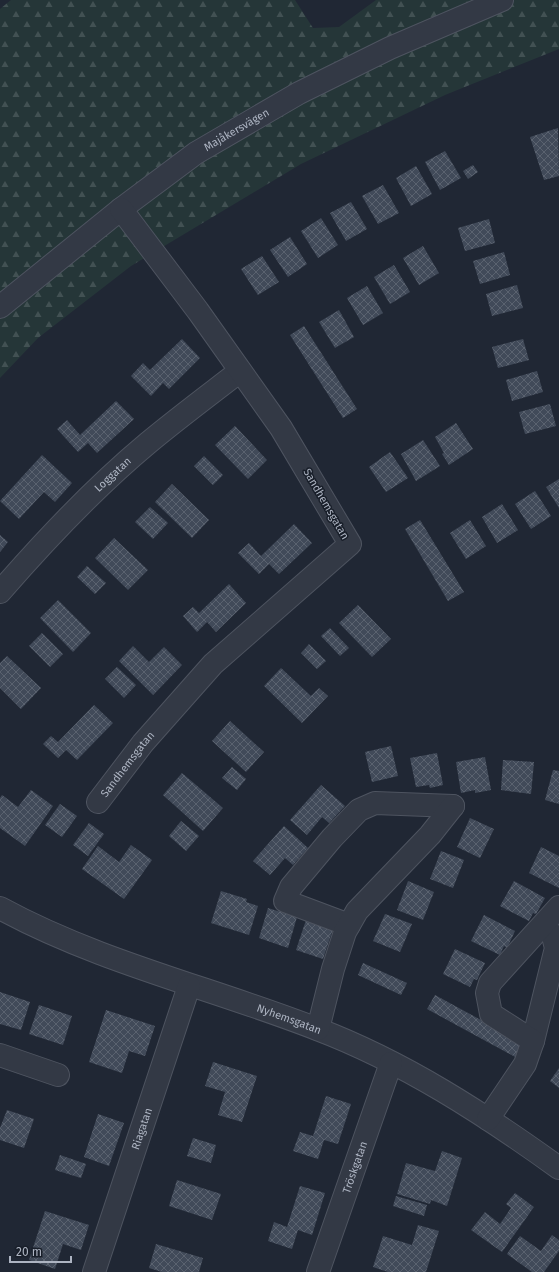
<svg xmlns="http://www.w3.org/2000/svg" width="559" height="1272" viewBox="0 0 559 1272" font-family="'Fira Sans',sans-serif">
<defs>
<pattern id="forest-firs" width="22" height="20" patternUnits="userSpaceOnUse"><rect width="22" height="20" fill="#253638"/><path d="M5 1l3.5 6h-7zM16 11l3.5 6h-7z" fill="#425153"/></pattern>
<pattern id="building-cross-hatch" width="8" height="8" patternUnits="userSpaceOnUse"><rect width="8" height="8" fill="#414a59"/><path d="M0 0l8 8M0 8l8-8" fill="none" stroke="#5a626f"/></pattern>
</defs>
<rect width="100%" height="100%" fill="#202734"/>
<polygon fill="url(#forest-firs)" points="11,0 295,0 313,28 339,27 376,0 559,0 559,49 445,95 301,164 131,266 38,338 0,378 0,9"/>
<g fill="url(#building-cross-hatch)">
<polygon points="558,128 559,176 544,180 530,137"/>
<polygon points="445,151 461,178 440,190 425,162"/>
<polygon points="473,165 478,172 468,179 463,171"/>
<polygon points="416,166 432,194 411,206 396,178"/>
<polygon points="383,185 399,213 378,224 362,196"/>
<polygon points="351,202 367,229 346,241 330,213"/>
<polygon points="321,218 338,245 318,258 301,231"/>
<polygon points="489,219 495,243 465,251 458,228"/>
<polygon points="290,237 307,264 288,277 270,250"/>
<polygon points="423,246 439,273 419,285 403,258"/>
<polygon points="504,252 510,275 480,284 473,261"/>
<polygon points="262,256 279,282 258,295 241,269"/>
<polygon points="394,265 410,292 390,304 374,277"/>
<polygon points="517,285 523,308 492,316 486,294"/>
<polygon points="367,286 383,313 363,325 347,298"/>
<polygon points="339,310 354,337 335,348 319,322"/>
<polygon points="304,326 357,409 343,418 290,335"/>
<polygon points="182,339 200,358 169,389 163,383 151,396 131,376 143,363 150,370"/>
<polygon points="523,339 529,360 498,368 492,347"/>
<polygon points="537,371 543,392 512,401 506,380"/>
<polygon points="116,401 134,419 97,453 88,443 78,452 57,429 67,420 80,435"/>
<polygon points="550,404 556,426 525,434 519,412"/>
<polygon points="456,423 473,449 449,465 442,454 444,453 435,437"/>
<polygon points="235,426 267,460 248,479 215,445"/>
<polygon points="423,440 440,466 416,481 401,454"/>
<polygon points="390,452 408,478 386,492 369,467"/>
<polygon points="42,455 72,483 55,502 44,492 19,519 0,501"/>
<polygon points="204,456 223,475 213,485 194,466"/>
<polygon points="559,479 559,508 546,487"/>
<polygon points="172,484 209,520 192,538 155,502"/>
<polygon points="535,491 551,516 531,529 515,504"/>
<polygon points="502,504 518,530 497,543 482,517"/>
<polygon points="150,507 168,523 153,539 135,522"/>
<polygon points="420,520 464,592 448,601 405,529"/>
<polygon points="470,520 486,546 466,559 450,533"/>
<polygon points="294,524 312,543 279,574 269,564 259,574 238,553 249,543 261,556"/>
<polygon points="0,535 8,542 0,552"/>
<polygon points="114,538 148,570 128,590 95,558"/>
<polygon points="87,566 106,583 95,594 77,577"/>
<polygon points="229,584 246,603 216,632 207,622 197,632 183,616 193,607 199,613"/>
<polygon points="58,600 91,633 73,652 40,618"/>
<polygon points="358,605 391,639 372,657 339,623"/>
<polygon points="330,628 349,648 340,656 321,636"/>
<polygon points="42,633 63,654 50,667 29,646"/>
<polygon points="309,644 326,661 317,669 301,653"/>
<polygon points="133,646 149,662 164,647 182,665 153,695 119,661"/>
<polygon points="7,656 41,688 21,709 0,688 0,663"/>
<polygon points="117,667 136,685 124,698 105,679"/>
<polygon points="281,668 311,696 319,688 328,696 302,723 264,686"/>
<polygon points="94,705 113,723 77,760 66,750 58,758 43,744 51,736 58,742"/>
<polygon points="230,721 264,752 246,772 212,741"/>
<polygon points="391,746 398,776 372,782 365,752"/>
<polygon points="437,753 443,785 430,788 429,785 416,787 410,758"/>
<polygon points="485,757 491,790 475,793 475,790 461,793 456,762"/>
<polygon points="503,760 534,762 531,794 501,790"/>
<polygon points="232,767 246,779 237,790 222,778"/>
<polygon points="553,770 559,771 559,804 545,800"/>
<polygon points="182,773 223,808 203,831 163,795"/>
<polygon points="321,785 345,806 329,823 322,817 307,835 290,820"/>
<polygon points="31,790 53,806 25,846 0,828 0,798 2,795 18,807"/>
<polygon points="60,804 77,816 62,837 45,825"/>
<polygon points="470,818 494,829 480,858 457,847"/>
<polygon points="181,821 199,836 186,851 169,836"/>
<polygon points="89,823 104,834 88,856 73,845"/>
<polygon points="284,826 308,848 293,865 285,858 270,875 253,861"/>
<polygon points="131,845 152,860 124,899 82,869 98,846 119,862"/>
<polygon points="541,847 559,856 559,888 529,873"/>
<polygon points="441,851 464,860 453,888 430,879"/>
<polygon points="408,881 434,892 423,920 397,910"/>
<polygon points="514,881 545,898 536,914 533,913 529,921 500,906"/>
<polygon points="221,891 247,899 246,902 258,906 249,935 211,923"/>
<polygon points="268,908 297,917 288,948 259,938"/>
<polygon points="385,914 412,924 400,952 373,941"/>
<polygon points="484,915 515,931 507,948 504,946 500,955 471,941"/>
<polygon points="306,920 333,929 323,959 296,950"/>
<polygon points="455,949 485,963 477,980 474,979 470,987 443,974"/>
<polygon points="363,963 407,983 401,995 358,975"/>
<polygon points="0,992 30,1002 21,1030 0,1024"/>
<polygon points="435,995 525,1044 517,1058 427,1009"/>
<polygon points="39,1005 72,1016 63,1045 29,1034"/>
<polygon points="106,1010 155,1026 145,1056 129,1051 122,1073 89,1062"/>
<polygon points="213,1062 257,1076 242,1122 218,1115 225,1092 205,1086"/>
<polygon points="559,1068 559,1088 550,1081"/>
<polygon points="326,1096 351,1104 338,1144 324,1140 318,1159 293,1151 300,1132 313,1136"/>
<polygon points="7,1110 34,1119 24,1148 0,1140 0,1128"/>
<polygon points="98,1114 124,1123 109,1166 84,1157"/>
<polygon points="193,1138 216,1145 211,1163 187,1156"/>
<polygon points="442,1151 462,1158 447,1206 431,1200 430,1204 397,1194 406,1163 435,1171"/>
<polygon points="60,1155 86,1164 81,1178 55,1170"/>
<polygon points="177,1180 221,1194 212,1220 169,1206"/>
<polygon points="300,1186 325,1193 312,1235 298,1230 292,1249 268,1241 274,1222 287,1227"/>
<polygon points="515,1193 534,1207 502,1252 471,1230 485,1212 500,1224 511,1208 506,1204"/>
<polygon points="396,1196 427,1205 424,1216 393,1206"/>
<polygon points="45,1211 89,1225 81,1250 63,1244 55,1269 29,1260"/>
<polygon points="418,1225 439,1231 426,1272 388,1272 373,1267 383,1236 412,1245"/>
<polygon points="552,1235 559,1240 559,1251 544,1272 532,1272 507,1254 520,1236 541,1251"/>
<polygon points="156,1244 203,1258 199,1272 162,1272 149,1268"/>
</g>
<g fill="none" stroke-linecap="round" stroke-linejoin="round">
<g stroke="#4e5460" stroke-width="24">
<g id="minor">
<path id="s1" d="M0 307 121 209 196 153 299 93 390 48 502 0"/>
<path id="s2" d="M0 592C46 539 94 488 148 443 178 418 209 395 240 371"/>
<path id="s3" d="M98 802 143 743 213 664 350 544 281 428 198 311 121 209"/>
<path id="s4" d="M0 908C99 962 212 988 317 1029 404 1062 484 1114 559 1168"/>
<polyline points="349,925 285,901 291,887 332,838 359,810 375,803 453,806"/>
<polyline points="318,1029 333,969 345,932 357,911 430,835 453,806"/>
<polyline points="533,1041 556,948 553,936 544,925"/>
<polyline points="0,1055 58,1075"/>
<polyline points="488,1119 525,1064 533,1041 491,1014 487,993 490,983 559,907"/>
<path id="s5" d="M94 1272 189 986"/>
<path id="s6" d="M318 1272 391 1063"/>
</g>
</g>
<use href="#minor" stroke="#333945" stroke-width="22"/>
</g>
<g text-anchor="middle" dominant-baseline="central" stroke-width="3" stroke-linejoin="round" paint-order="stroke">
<g font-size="11" fill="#adb4c2" stroke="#191f2a">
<text stroke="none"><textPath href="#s1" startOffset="296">Majåkersvägen</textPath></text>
<text stroke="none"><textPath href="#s2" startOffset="163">Loggatan</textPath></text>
<text transform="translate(326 504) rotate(60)">Sandhemsgatan</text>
<text stroke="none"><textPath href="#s3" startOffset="48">Sandhemsgatan</textPath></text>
<text stroke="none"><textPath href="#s4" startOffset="310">Nyhemsgatan</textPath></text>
<text stroke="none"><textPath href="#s5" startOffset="151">Riagatan</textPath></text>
<text stroke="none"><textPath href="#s6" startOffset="111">Tröskgatan</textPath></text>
</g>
</g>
<path d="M10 1256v6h61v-6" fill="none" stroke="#adb4c2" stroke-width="2"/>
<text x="16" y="1256" font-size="12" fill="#adb4c2" stroke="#191f2a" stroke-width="3" paint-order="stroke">20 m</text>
</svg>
